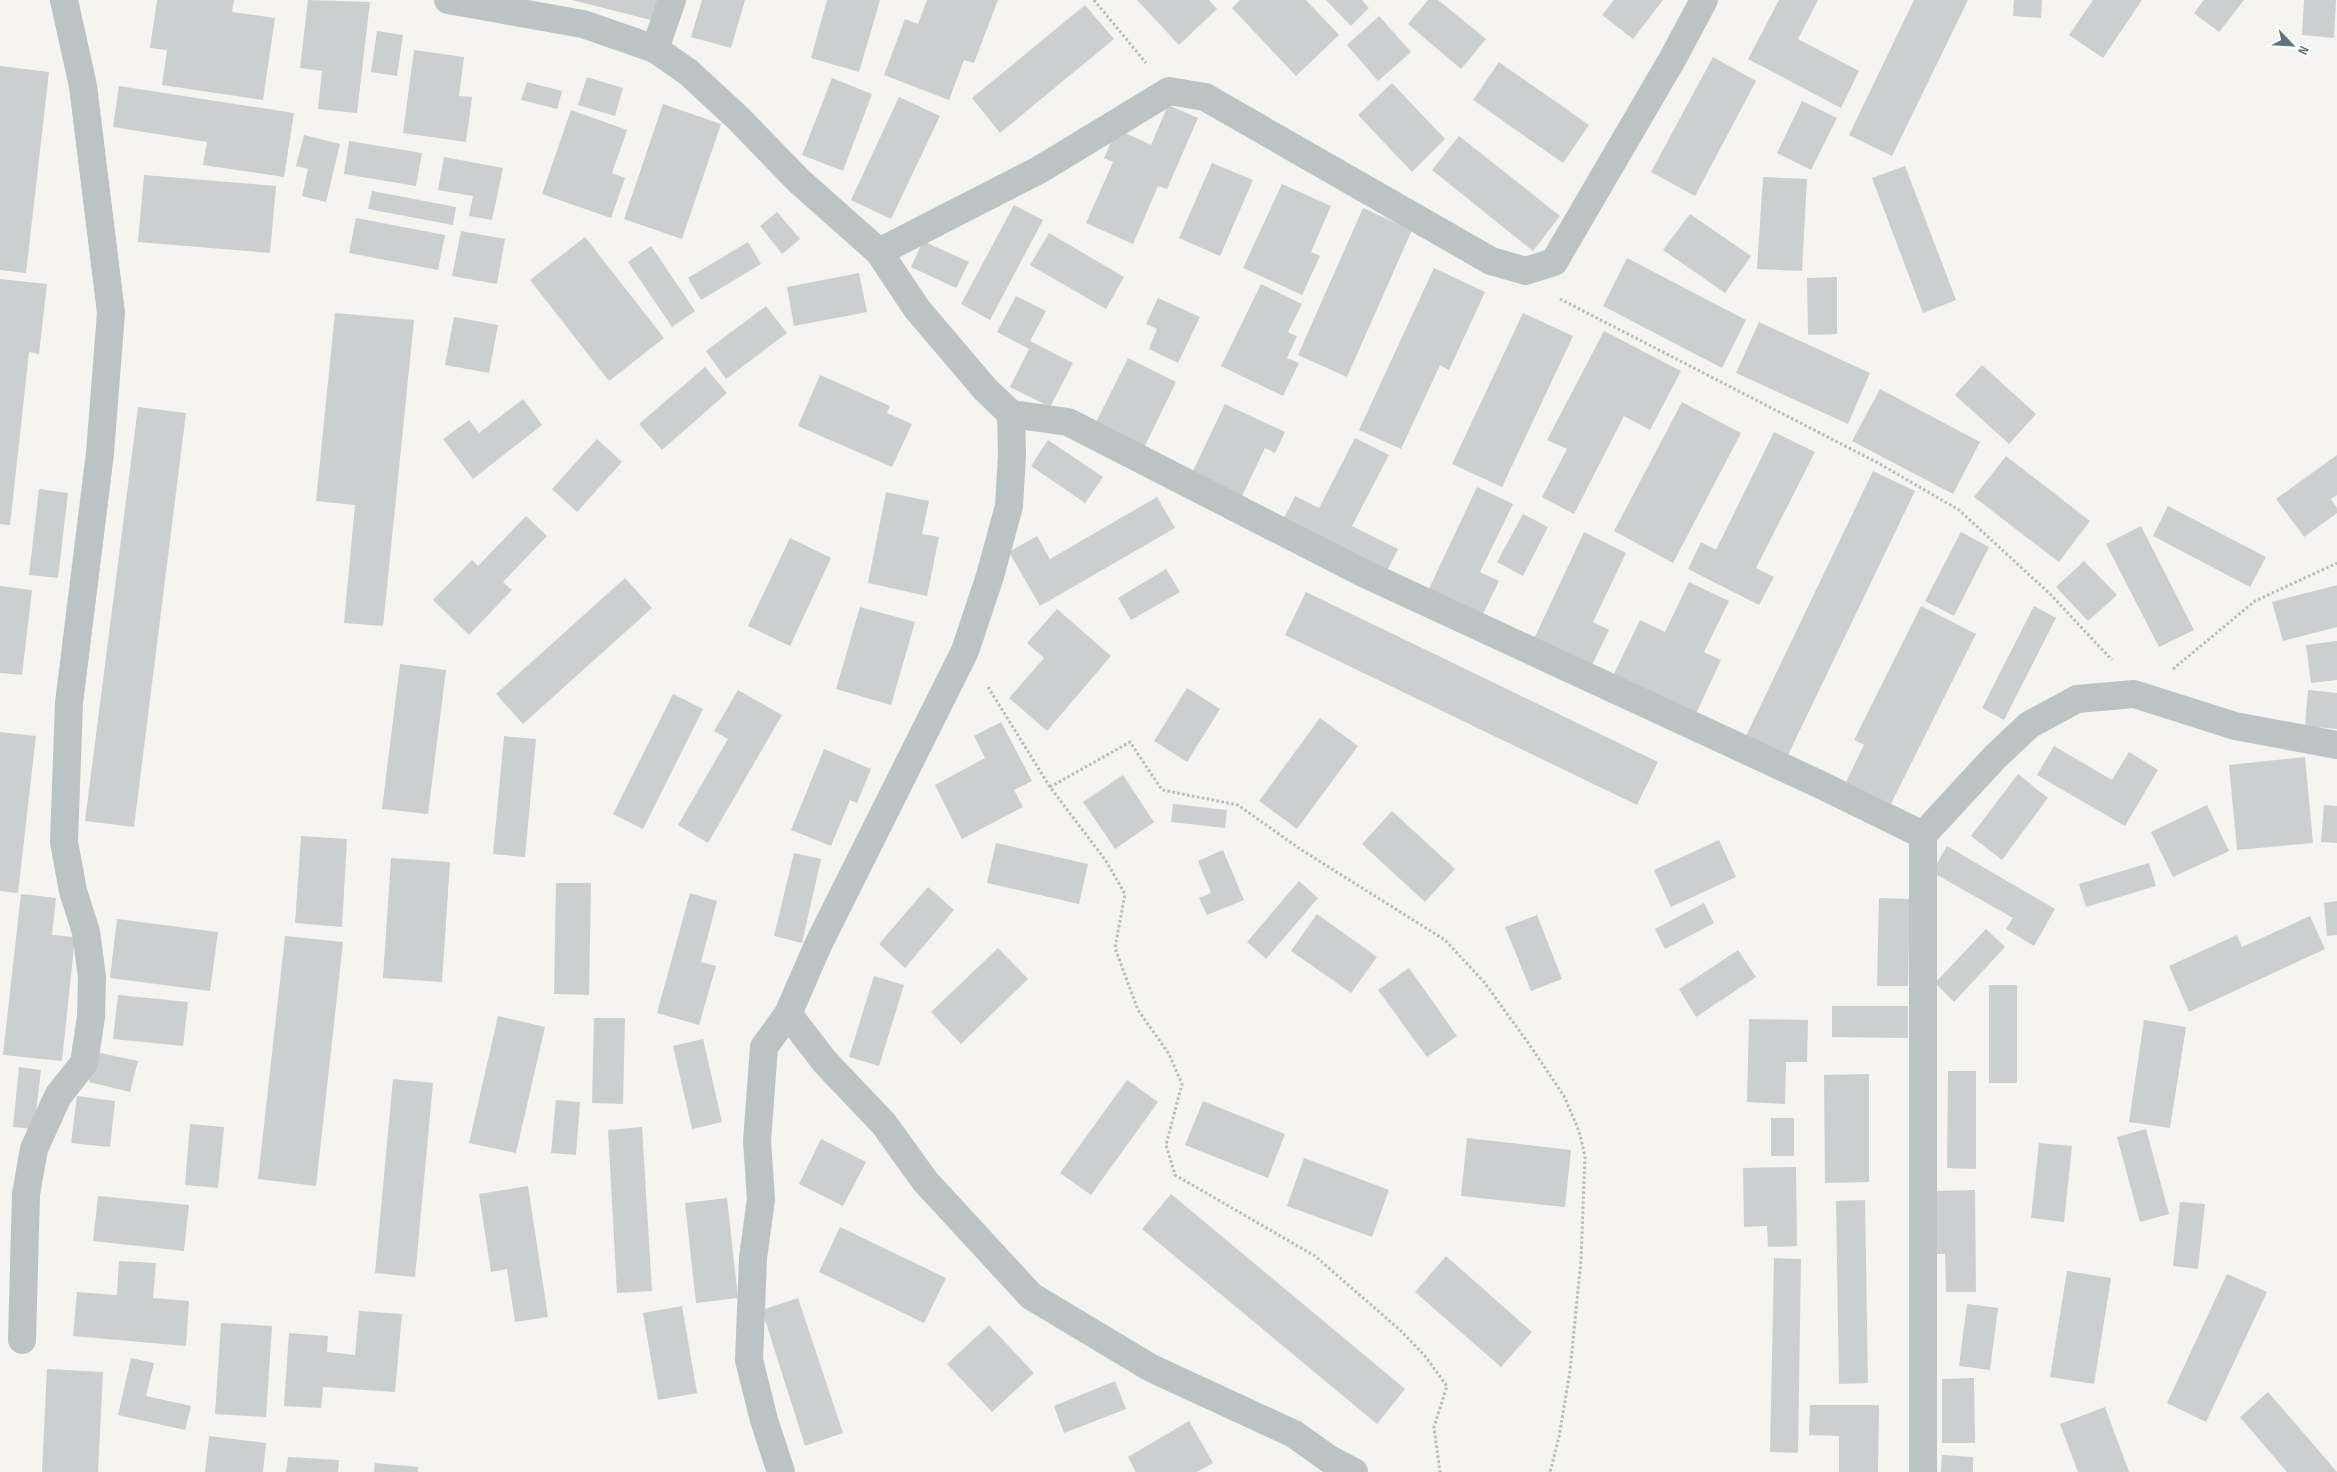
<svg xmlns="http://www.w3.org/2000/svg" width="2337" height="1472" viewBox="0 0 2337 1472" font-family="'Sofia Sans Condensed',sans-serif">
<rect width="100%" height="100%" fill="#f5f4f0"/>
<g fill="#cccfd0">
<polygon points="157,0 234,0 232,12 275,18 263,100 162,85 167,50 150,48"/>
<polygon points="308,0 370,2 357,113 318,109 322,71 300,68"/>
<polygon points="572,0 660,0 655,21"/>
<polygon points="702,0 745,0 731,48 691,37"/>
<polygon points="827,0 880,0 859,72 811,58"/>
<polygon points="927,0 998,0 974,63 964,60 949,100 884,75 905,19 918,24"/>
<polygon points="1137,0 1209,0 1217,9 1179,45"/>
<polygon points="1240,0 1306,0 1339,35 1296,76 1232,8"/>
<polygon points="1326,0 1362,0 1369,8 1351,26"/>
<polygon points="1428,0 1438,0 1486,39 1461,69 1408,24"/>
<polygon points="1614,0 1663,0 1633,39 1602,15"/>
<polygon points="1779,0 1818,0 1798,39 1859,71 1841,108 1748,59"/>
<polygon points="1914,0 1968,0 1892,156 1849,135"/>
<polygon points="2014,0 2042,0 2041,18 2013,16"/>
<polygon points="2093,0 2142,0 2103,58 2069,35"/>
<polygon points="2204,0 2244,0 2219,32 2194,13"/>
<polygon points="2304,0 2336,0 2334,38 2302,35"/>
<polygon points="1085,5 1114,39 1000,133 972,98"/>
<polygon points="1379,16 1411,52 1378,81 1347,45"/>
<polygon points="377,31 403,35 397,76 371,72"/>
<polygon points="414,50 464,57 459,96 472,97 466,142 403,133"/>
<polygon points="1713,57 1756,81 1695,196 1651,172"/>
<polygon points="1499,62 1589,125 1563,163 1473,100"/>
<polygon points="0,66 49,72 26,273 0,270"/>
<polygon points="587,77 623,88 615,116 578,105"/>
<polygon points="832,78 872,94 843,171 802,155"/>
<polygon points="527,82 562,91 557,109 521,100"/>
<polygon points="1392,83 1445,139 1412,172 1358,115"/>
<polygon points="119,86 294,113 284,177 203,165 207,142 113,127"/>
<polygon points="899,97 940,116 891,219 851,200"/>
<polygon points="1802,101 1837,118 1811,170 1777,153"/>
<polygon points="663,104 721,124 682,239 624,219"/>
<polygon points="1168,105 1198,118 1167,189 1158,186 1133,244 1086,223 1113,162 1104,158 1117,129 1151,145"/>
<polygon points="571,110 627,130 612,173 625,178 611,218 542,194"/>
<polygon points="304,135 340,144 326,202 302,196 308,169 296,166"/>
<polygon points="1459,136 1560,216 1533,251 1432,170"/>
<polygon points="349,141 422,153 416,186 344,174"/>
<polygon points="444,157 503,168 492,220 469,216 473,196 438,190"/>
<polygon points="1212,163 1253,180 1220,256 1179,238"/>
<polygon points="1905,166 1956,300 1923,313 1872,178"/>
<polygon points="144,175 276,186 270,253 138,242"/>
<polygon points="1763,177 1807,179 1802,271 1757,269"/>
<polygon points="1282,184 1331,206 1311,252 1320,256 1302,295 1243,268"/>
<polygon points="372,191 456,207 453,225 368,209"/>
<polygon points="1014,205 1043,220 990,320 961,304"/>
<polygon points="1363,208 1412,230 1347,377 1298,355"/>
<polygon points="777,212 800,239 782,254 760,226"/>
<polygon points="1690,214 1751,256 1725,293 1663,250"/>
<polygon points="356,218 445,235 438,270 349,253"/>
<polygon points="461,231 505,239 497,284 452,276"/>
<polygon points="1049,233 1124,277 1106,309 1030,265"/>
<polygon points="585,237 664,338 609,381 530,280"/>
<polygon points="923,241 969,262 956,288 911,267"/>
<polygon points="748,242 761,264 701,300 688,278"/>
<polygon points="651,246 695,311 672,327 628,262"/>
<polygon points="1627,258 1746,320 1722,368 1603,306"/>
<polygon points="1434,268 1485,292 1449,370 1440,365 1401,449 1359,430"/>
<polygon points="859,273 867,312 794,326 787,287"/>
<polygon points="1837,277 1837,334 1808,335 1807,278"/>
<polygon points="0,279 47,284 39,354 29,352 10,525 0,524"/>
<polygon points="1261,284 1302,304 1288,332 1297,336 1287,358 1299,363 1283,396 1221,366"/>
<polygon points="1016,296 1046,311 1030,341 1073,363 1050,407 1010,387 1029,349 997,332"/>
<polygon points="1158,298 1200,317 1178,363 1149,349 1157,329 1146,324"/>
<polygon points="766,306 787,333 726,379 706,351"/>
<polygon points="335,313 414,320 383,626 344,623 355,505 316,501"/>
<polygon points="1523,313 1573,336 1502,487 1452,464"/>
<polygon points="454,317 498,325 489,373 445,365"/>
<polygon points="1759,322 1870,373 1848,424 1736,373"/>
<polygon points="1604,331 1681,371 1650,430 1624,416 1574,514 1542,497 1567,449 1547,440"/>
<polygon points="1128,358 1176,382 1142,452 1093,428"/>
<polygon points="1982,365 2036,414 2009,444 1955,395"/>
<polygon points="705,367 727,393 662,450 639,424"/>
<polygon points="820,375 890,406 887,413 912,424 892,467 798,426"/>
<polygon points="1880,389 1980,442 1953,494 1852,441"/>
<polygon points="523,399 542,425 473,479 443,439 469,420 479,433"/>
<polygon points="1682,402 1741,433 1673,563 1614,531"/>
<polygon points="1225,404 1285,432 1275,453 1265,448 1241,498 1191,475"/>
<polygon points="138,407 186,413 134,827 85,821"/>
<polygon points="1774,432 1815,452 1756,568 1774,577 1759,605 1688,569 1701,542 1716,550"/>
<polygon points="1355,438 1389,455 1352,526 1398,549 1384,577 1281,524 1295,496 1319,508"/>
<polygon points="597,439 622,462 577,512 552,489"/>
<polygon points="1048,440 1103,477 1085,503 1031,466"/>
<polygon points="2337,455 2337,495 2331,499 2337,508 2337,513 2304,537 2276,499"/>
<polygon points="2006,456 2090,521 2059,562 1974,497"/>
<polygon points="1873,471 1915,491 1787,757 1745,738"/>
<polygon points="1477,487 1513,504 1480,572 1499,581 1480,620 1426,595"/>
<polygon points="39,489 68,493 58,578 29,575"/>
<polygon points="886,492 929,501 922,534 939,537 927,596 868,583"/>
<polygon points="1157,497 1175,528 1040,606 1009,552 1037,536 1050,559"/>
<polygon points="2168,506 2266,557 2250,587 2153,536"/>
<polygon points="1523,514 1548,527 1523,576 1497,562"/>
<polygon points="526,516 547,536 503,582 512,590 469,635 433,600 472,560 478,566"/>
<polygon points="2141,526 2194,630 2159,647 2106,544"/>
<polygon points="1584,532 1626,553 1593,622 1609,630 1590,669 1533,641"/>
<polygon points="1961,532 1989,547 1954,616 1925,601"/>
<polygon points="790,538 831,558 790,646 748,626"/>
<polygon points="2084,561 2117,595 2088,621 2056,587"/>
<polygon points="1166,569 1180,592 1131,620 1118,598"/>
<polygon points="625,578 652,608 523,724 496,694"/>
<polygon points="1689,582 1729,601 1704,652 1721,660 1693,720 1611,680 1640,620 1665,632"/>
<polygon points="2337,585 2337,627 2283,641 2272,602"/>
<polygon points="0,586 32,590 22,675 0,673"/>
<polygon points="1306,592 1658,762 1637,805 1285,635"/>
<polygon points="1921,606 1976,634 1891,804 1846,782 1864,745 1854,740"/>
<polygon points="2034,606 2056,618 2004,720 1982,708"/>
<polygon points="860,607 915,622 891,705 836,689"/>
<polygon points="1057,609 1111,656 1047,731 1009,698 1044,658 1027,643"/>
<polygon points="2337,641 2337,680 2311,683 2306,645"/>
<polygon points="400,664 446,670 428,814 382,809"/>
<polygon points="1187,688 1220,709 1187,762 1154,741"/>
<polygon points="738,690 782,715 708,843 678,825 728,739 714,731"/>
<polygon points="2308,690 2337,693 2337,729 2305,726"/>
<polygon points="673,694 703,709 643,829 613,814"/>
<polygon points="1320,718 1358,746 1297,829 1259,801"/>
<polygon points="1001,722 1032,781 1014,790 1023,807 962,839 935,785 985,758 974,736"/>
<polygon points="0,732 36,736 18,893 0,891"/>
<polygon points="504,736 536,739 525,857 493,854"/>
<polygon points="2054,746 2112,780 2129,752 2158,770 2125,826 2037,775"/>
<polygon points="824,749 871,769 857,803 850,800 831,846 791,830"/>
<polygon points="2305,757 2313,843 2237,850 2229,765"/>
<polygon points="2018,774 2048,798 2002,860 1971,836"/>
<polygon points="1123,775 1154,822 1115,849 1083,802"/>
<polygon points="1173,804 1227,810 1225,828 1171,822"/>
<polygon points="2207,805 2229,851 2173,877 2151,832"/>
<polygon points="2324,805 2337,806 2337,843 2321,842"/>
<polygon points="1392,811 1455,869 1425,902 1362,844"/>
<polygon points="301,836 347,839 342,927 295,923"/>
<polygon points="1719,840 1736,877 1671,907 1654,870"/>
<polygon points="996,843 1088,864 1079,904 987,883"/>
<polygon points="1947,846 2055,909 2034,946 2006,929 2013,918 1932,872"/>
<polygon points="1223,850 1244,900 1207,915 1199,898 1211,893 1198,861"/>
<polygon points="794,853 821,859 802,943 774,936"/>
<polygon points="391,858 450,862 442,982 383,978"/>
<polygon points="2149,863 2156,886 2086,907 2079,884"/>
<polygon points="1299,881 1318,898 1266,959 1247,942"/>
<polygon points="556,883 591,883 589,995 554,994"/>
<polygon points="928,887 954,910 905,968 879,944"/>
<polygon points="690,893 717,901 701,962 716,966 699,1025 657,1013"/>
<polygon points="21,894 56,898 52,935 75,937 62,1061 3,1055"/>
<polygon points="1879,898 1910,899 1908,986 1877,986"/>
<polygon points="2337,901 2337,935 2327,936 2324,903"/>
<polygon points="1704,903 1714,923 1665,949 1655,929"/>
<polygon points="1317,914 1377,957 1351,993 1291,951"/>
<polygon points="1537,915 1562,979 1531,991 1505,927"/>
<polygon points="2310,916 2325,949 2189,1012 2169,966 2237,935 2242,947"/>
<polygon points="117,919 218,932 210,991 110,978"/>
<polygon points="1986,929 2005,947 1954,1002 1935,983"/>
<polygon points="285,936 343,942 316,1186 258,1179"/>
<polygon points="998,948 1028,979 961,1044 931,1012"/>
<polygon points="1738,950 1756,977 1696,1017 1679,989"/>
<polygon points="1409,968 1457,1036 1427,1057 1378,990"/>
<polygon points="874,976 904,985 879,1066 849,1057"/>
<rect x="1989" y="985" width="28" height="98"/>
<polygon points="118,995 188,1002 183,1046 113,1039"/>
<polygon points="1832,1006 1908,1006 1908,1038 1832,1037"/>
<polygon points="498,1016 545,1027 516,1153 469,1143"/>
<polygon points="594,1018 625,1018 623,1104 592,1103"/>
<polygon points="1749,1019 1808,1020 1807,1062 1786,1062 1785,1104 1747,1102"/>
<polygon points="2144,1020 2186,1027 2170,1128 2129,1122"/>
<polygon points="703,1039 722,1122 692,1129 673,1046"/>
<polygon points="96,1052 138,1061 130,1092 89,1082"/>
<polygon points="19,1067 41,1070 34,1129 13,1127"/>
<polygon points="1948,1071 1976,1071 1976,1169 1947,1168"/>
<polygon points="1869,1074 1869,1182 1825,1183 1824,1075"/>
<polygon points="393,1079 433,1083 415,1277 375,1273"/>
<polygon points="1127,1080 1158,1102 1091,1195 1060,1173"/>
<polygon points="77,1096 115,1101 110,1147 71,1143"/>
<polygon points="556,1100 580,1102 576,1155 551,1153"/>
<polygon points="1203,1101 1285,1134 1268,1178 1185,1145"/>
<rect x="1771" y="1118" width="23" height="38"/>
<polygon points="190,1124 224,1127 218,1188 185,1185"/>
<polygon points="642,1127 652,1291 617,1293 608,1130"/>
<polygon points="2146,1129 2169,1214 2140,1222 2117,1137"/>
<polygon points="1467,1138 1571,1150 1565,1207 1461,1196"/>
<polygon points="821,1139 866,1162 843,1206 799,1184"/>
<polygon points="2039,1143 2072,1146 2064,1222 2031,1218"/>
<polygon points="1304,1158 1389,1190 1372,1237 1287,1206"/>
<polygon points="1796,1167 1797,1246 1768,1247 1767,1226 1744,1227 1743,1168"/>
<polygon points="528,1186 548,1317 515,1322 507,1269 491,1272 479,1194"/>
<polygon points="1975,1190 1976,1292 1946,1292 1945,1254 1934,1254 1934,1191"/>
<polygon points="1171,1194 1405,1389 1377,1424 1142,1229"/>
<polygon points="98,1196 189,1205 184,1251 93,1241"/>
<polygon points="727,1198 738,1298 696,1303 685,1203"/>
<polygon points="1865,1200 1868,1383 1839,1384 1836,1201"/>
<polygon points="2180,1202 2205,1204 2198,1269 2173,1266"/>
<polygon points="840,1227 946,1278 924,1323 819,1272"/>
<polygon points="1446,1256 1532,1332 1501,1367 1415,1292"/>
<polygon points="1774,1258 1801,1259 1798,1453 1770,1452"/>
<polygon points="119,1261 156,1263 153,1298 189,1301 186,1346 73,1336 77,1292 117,1295"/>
<polygon points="2067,1271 2111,1278 2094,1384 2050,1377"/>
<polygon points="2227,1274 2267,1292 2206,1422 2167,1403"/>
<polygon points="798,1298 843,1433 805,1446 762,1310"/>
<polygon points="1967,1304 1998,1308 1990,1370 1959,1366"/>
<polygon points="682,1306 697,1393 658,1400 643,1313"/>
<polygon points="359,1311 402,1314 395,1392 323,1387 321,1408 284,1406 289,1333 328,1336 327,1352 355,1355"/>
<polygon points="221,1323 272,1326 266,1417 215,1414"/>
<polygon points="989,1325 1034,1373 992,1412 947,1364"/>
<polygon points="131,1358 154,1363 146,1396 191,1406 185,1430 118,1415"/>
<polygon points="47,1369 103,1372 98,1472 42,1472"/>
<polygon points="1974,1378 1975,1443 1942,1443 1942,1379"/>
<polygon points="1115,1381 1126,1409 1064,1433 1054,1406"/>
<polygon points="2268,1392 2337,1472 2287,1472 2240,1417"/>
<polygon points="1810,1405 1879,1405 1878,1472 1839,1472 1839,1436 1809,1435"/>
<polygon points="2105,1407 2129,1472 2078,1472 2060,1424"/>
<polygon points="1189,1421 1213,1463 1197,1472 1136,1472 1128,1457"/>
<polygon points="209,1436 266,1443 263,1472 205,1472"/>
<polygon points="1942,1455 1973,1457 1973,1472 1941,1472"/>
<polygon points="288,1457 339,1460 338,1472 286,1472"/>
<polygon points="375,1463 418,1467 418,1472 374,1472"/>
</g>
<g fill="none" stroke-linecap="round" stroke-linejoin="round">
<g stroke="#b6bbbc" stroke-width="3" stroke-dasharray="2.5 2.5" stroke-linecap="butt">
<polyline points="1094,0 1146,63"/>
<polyline points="1560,299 1880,464 1959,510 2051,595 2112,660"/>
<polyline points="2173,669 2255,601 2337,563"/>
<polyline points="988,687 1050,787 1106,861 1125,894 1115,948 1138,1010 1169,1054 1182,1084 1166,1145 1175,1175 1315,1256 1400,1330 1425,1356 1447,1386 1434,1427 1440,1472"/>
<polyline points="1050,787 1130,742 1162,790 1238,805 1300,849 1445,940 1484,982 1529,1044 1564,1096 1579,1131 1585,1156 1581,1260 1570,1371 1559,1437 1550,1472"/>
</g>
<g stroke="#bcc3c5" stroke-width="28">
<polyline points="448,0 583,24 655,49 688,72 739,119 799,181 879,252 917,309 985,389 1011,414 1012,455 1009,506 990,576 965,651 818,945 788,1014 764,1047 757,1141 761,1199 753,1258 749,1360 764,1420 781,1472"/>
<polyline points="655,49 672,0"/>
<polyline points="879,252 1039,170 1169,91 1205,97 1491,261 1526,271 1554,262 1673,58 1704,0"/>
<polyline points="1011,414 1068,422 1363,573 1819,784 1923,835"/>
<polyline points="788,1014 825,1062 884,1124 925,1181 1031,1296 1151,1368 1294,1434 1329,1459 1354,1472"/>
<polyline points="22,1340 26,1194 34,1149 58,1096 84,1063 91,1017 92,977 86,932 73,891 64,842 69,703 100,453 111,313 83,86 64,0"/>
<polyline points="1923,1472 1923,835 1995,757 2029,725 2077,699 2134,694 2235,726 2337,745"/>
</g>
</g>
<g transform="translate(2292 45) rotate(115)" stroke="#ffffff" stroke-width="4" paint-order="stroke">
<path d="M0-4L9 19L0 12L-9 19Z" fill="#5e767d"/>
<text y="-8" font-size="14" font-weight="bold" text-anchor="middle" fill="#5e767d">N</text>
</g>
</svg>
